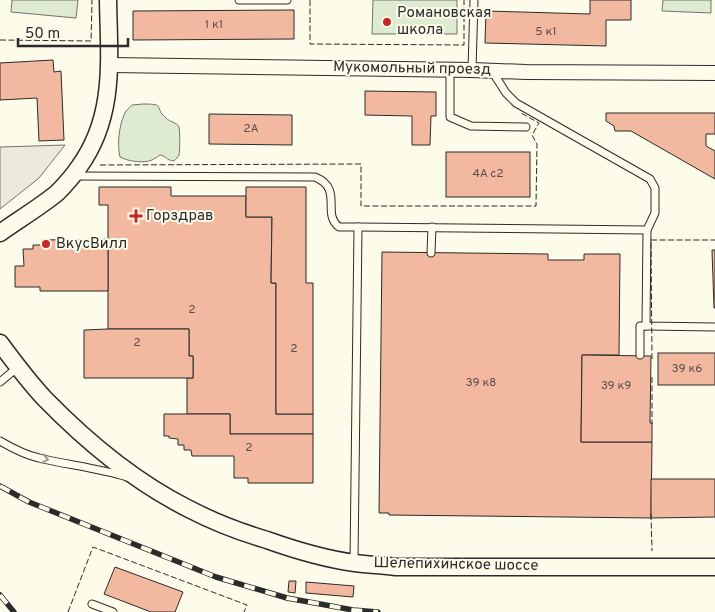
<svg xmlns="http://www.w3.org/2000/svg" width="715" height="612" viewBox="0 0 715 612" font-family="Overpass,sans-serif">
<rect width="100%" height="100%" fill="#fdfbea"/>
<g fill="#deebd1" stroke="#74746e">
<polygon points="12,0 78,0 76,18 11,12"/>
<polygon points="373,0 457,0 457,34 372,34"/>
<polygon points="663,0 711,0 711,13 662,11"/>
<path d="M143 104C167 104 153 107 166 118 170 122 176 122 179 127 180 130 180 151 179 155 178 157 176 159 174 161 166 160 166 156 160 155 157 157 153 160 149 161 141 163 127 161 120 157 117 144 119 127 124 115 125 111 129 108 132 105Z"/>
</g>
<polygon fill="#eceadb" stroke="#74746e" points="65,145 39,178 0,209 0,147"/>
<g fill="#f2b8a0" stroke="#2b2b2b">
<polygon points="590,0 631,0 631,20 606,20 606,46 485,43 486,11 590,14"/>
<polygon points="294,10 294,39 133,40 133,11"/>
<polygon points="53,60 54,72 61,71 64,140 39,141 37,98 0,100 0,63"/>
<polygon points="365,91 436,92 436,116 431,116 430,145 412,145 412,116 365,115"/>
<polygon points="606,113 715,113 715,134 706,134 706,146 715,151 715,179 631,131 615,131 614,126 606,121"/>
<polygon points="209,114 292,115 292,145 209,144"/>
<rect x="446" y="152" width="84" height="45"/>
<polygon points="99,187 171,187 171,196 246,196 246,217 272,217 271,283 276,283 276,414 313,414 313,434 230,434 230,414 187,414 187,378 193,378 193,356 189,356 189,329 108,329 108,205 99,205"/>
<polygon points="246,187 306,187 306,283 313,283 313,414 276,414 276,283 271,283 272,217 246,217"/>
<polygon points="108,239 108,291 40,291 40,287 15,287 15,266 24,266 23,249 33,249 33,245 42,245 42,240"/>
<polygon points="712,250 715,250 715,308 714,308"/>
<polygon points="382,252 548,254 548,260 584,260 584,254 620,254 619,355 582,355 581,442 652,442 651,518 389,515 389,513 379,513"/>
<polygon points="108,329 189,329 189,356 193,356 193,378 84,378 84,330"/>
<rect x="658" y="353" width="57" height="32"/>
<polygon points="582,355 651,356 650,423 652,423 652,442 581,442"/>
<polygon points="164,414 230,414 230,434 313,434 313,483 248,483 248,478 234,478 234,456 192,456 191,450 184,450 184,445 178,445 178,439 169,438 169,436 164,436"/>
<polygon points="651,479 715,479 715,517 651,518"/>
<polygon points="115,567 183,592 175,612 151,612 104,594"/>
<polygon points="289,581 296,581 295,593 288,592"/>
<polygon points="306,582 354,586 353,597 306,593"/>
</g>
<g fill="none" stroke-linecap="round" stroke-linejoin="round">
<g stroke="#2b2b2b" stroke-width="9">
<g id="service">
<polyline points="239,0 287,0"/>
<polyline points="450,69 450,117 471,126 526,127"/>
<polyline points="472,70 474,0"/>
<polyline points="492,71 506,93 516,103 650,179 655,188 655,213 647,230"/>
<path d="M73 176 315 177C344 189 321 213 339 227H358L354 562"/>
<polyline points="358,227 647,230 646,326 715,327"/>
<polyline points="431,253 432,227"/>
<polyline points="640,355 640,326 646,326"/>
<polyline points="0,382 18,367"/>
<path d="M0 441C12 448 25 455 39 458 68 465 98 468 127 477"/>
<polyline points="92,604 113,612"/>
</g>
</g>
<g stroke="#2b2b2b" stroke-width="16">
<polyline id="minor" points="110,65 472,70 526,72 715,73"/>
</g>
<g stroke="#2b2b2b" stroke-width="19">
<g id="tertiary">
<path d="M0 233C18 220 40 207 57 193 65 185 73 176 79 167 116 116 109 59 108 0"/>
<path d="M0 343C14 362 29 382 45 399 86 441 137 483 189 509 214 522 240 532 267 540 295 550 325 559 355 563 369 565 383 565 396 567H715"/>
</g>
</g>
<use href="#service" stroke="#fdfbea" stroke-width="7"/>
<use href="#minor" stroke="#fdfbea" stroke-width="14"/>
<use href="#tertiary" stroke="#fdfbea" stroke-width="16"/>
<g stroke="#2b2b2b" stroke-width="5.5">
<g id="rail">
<polyline points="0,486 29,502 216,577 287,598 353,610 378,612"/>
<polyline points="0,595 14,612"/>
</g>
</g>
<use href="#rail" stroke="#fdfbea" stroke-width="4" stroke-dasharray="11" stroke-linecap="butt"/>
<g stroke="#2b2b2b" stroke-width="1" stroke-dasharray="6 2.5" stroke-linecap="butt">
<polyline points="310,0 310,44 464,45 464,0"/>
<polyline points="0,40 91,41 92,0"/>
<polyline points="100,165 361,164 361,206 536,206 537,144 532,135 539,123 521,113"/>
<polyline points="652,359 651,240 715,240"/>
<polyline points="652,377 652,424"/>
<polyline points="651,514 652,551"/>
<polyline points="68,612 93,547 247,605 244,612"/>
</g>
</g>
<defs><path id="oneway-chevron" d="M-2-3.5L2.5 0L-2 3.5" fill="none" stroke-width="1.6" stroke-linecap="round" stroke-linejoin="round" transform="scale(1.25)"/></defs>
<use stroke="#9e9d94" href="#oneway-chevron" transform="translate(45 459) rotate(11)"/>
<g fill="#c62828" stroke="#fdfbea" stroke-width="2">
<circle cx="387" cy="22" r="5"/>
<path d="M133.5 208.5h5v5h5v5h-5v5h-5v-5h-5v-5h5z"/>
<circle cx="46" cy="244" r="5"/>
</g>
<g text-anchor="middle" dominant-baseline="central" stroke-width="4" stroke-linejoin="round" paint-order="stroke">
<g font-size="12" fill="#5d4e48">
<text x="214" y="25">1 к1</text>
<text x="546" y="32">5 к1</text>
<text x="251" y="129">2А</text>
<text x="488" y="174">4А с2</text>
<text x="192" y="310">2</text>
<text x="137" y="343">2</text>
<text x="294" y="349">2</text>
<text x="687" y="369">39 к6</text>
<text x="481" y="383">39 к8</text>
<text x="616" y="386">39 к9</text>
<text x="249" y="448">2</text>
</g>
<g font-size="15" fill="#2b2b2b" stroke="#fdfbea" text-anchor="start">
<text x="397" y="13">Романовская<tspan x="397" dy="17">школа</tspan></text>
<text x="146" y="216">Горздрав</text>
<text x="56" y="244">ВкусВилл</text>
</g>
<g font-size="15" fill="#2b2b2b" stroke="#fdfbea">
<text transform="translate(412 69) rotate(1)">Мукомольный проезд</text>
<text transform="translate(456 565) rotate(1)">Шелепихинское шоссе</text>
</g>
</g>
<path d="M18 38v8h110v-8" fill="none" stroke="#2b2b2b" stroke-width="2.5"/>
<text x="25" y="38" font-size="15" fill="#2b2b2b" stroke="#fdfbea" stroke-width="4" paint-order="stroke">50 m</text>
</svg>
